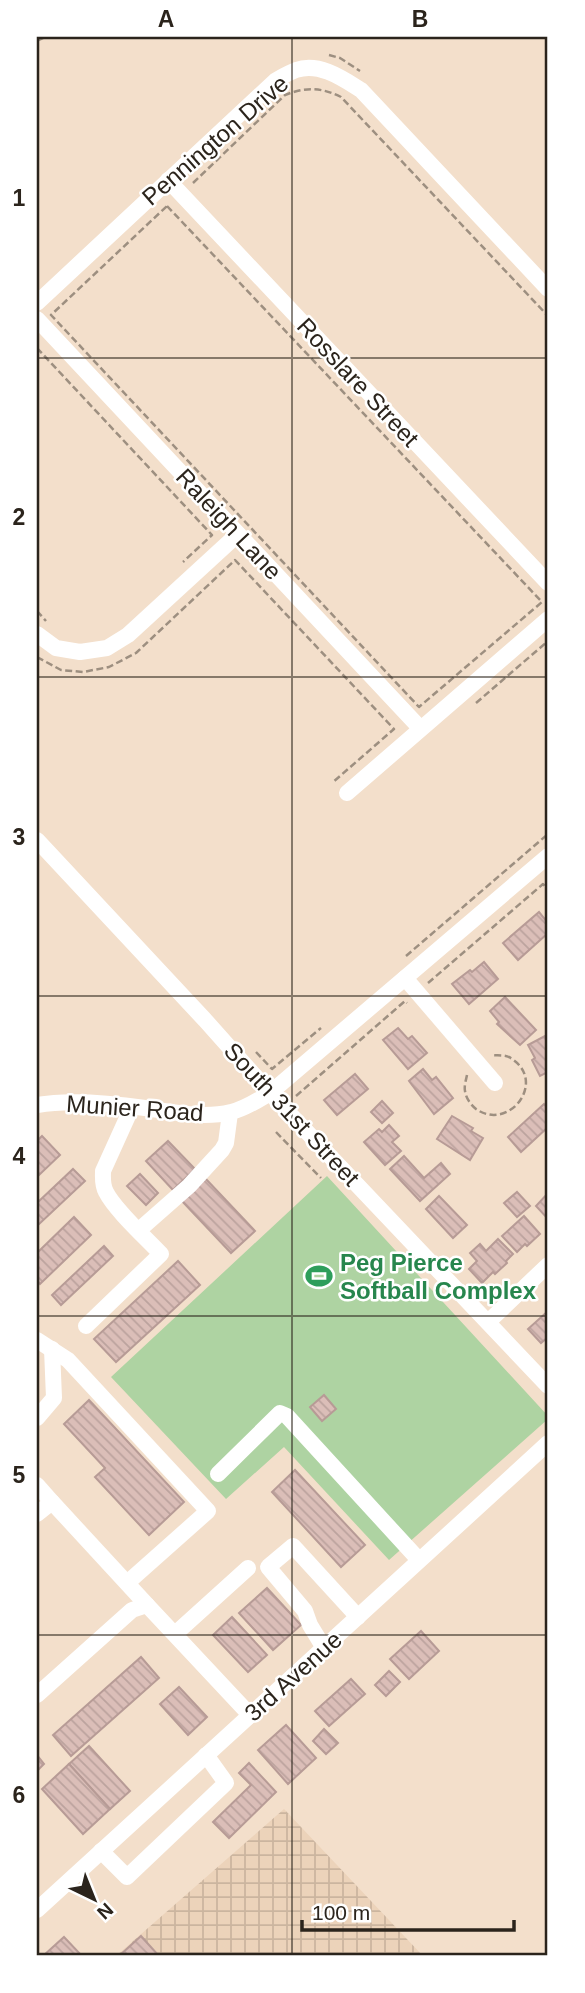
<svg xmlns="http://www.w3.org/2000/svg" width="585" height="1993" viewBox="0 0 585 1993" font-family="Helvetica,sans-serif">
<defs>
<pattern id="industrial-grid" width="8" height="8" patternUnits="userSpaceOnUse" patternTransform="scale(1.75)"><rect width="8" height="8" fill="#ecd3ba"/><path d="M0 4h8M4 0v8" fill="none" stroke="#cbb59f"/></pattern>
<pattern id="building-back-hatch" width="6" height="6" patternUnits="userSpaceOnUse" patternTransform="scale(1.75)"><rect width="6" height="6" fill="#dbbeb8"/><path d="M-1 5l2 2M0 0l6 6M5-1l2 2" fill="none" stroke="#bca39e"/></pattern>
</defs>
<rect width="100%" height="100%" fill="#f3dfcb"/>
<polygon fill="url(#industrial-grid)" points="284,1809 423,1956 116,1956"/>
<polygon fill="#aed3a2" points="327,1176 548,1416 548,1419 389,1560 284,1447 226,1499 111,1377"/>
<g fill="url(#building-back-hatch)" stroke="#b79b96" stroke-width="2">
<polygon points="539,912 548,923 548,933 518,960 503,943"/>
<polygon points="484,962 498,979 469,1004 452,984 470,970 472,972"/>
<polygon points="505,997 536,1030 520,1045 497,1024 499,1022 490,1011"/>
<polygon points="398,1028 408,1039 412,1036 427,1053 408,1069 383,1040"/>
<polygon points="547,1035 548,1072 540,1076 532,1060 535,1058 528,1045"/>
<polygon points="423,1069 432,1080 436,1077 453,1098 434,1114 409,1081"/>
<polygon points="355,1074 368,1089 337,1115 324,1100"/>
<polygon points="382,1101 393,1113 382,1123 371,1112"/>
<polygon points="544,1104 548,1109 548,1127 521,1152 508,1137"/>
<polygon points="452,1116 473,1128 471,1131 483,1138 470,1160 437,1139"/>
<polygon points="389,1125 399,1136 392,1142 401,1151 385,1165 364,1142 379,1129 382,1132"/>
<polygon points="42,1136 60,1155 37,1177 37,1141"/>
<polygon points="168,1141 195,1169 173,1190 146,1161"/>
<polygon points="404,1156 424,1178 441,1163 450,1174 420,1201 390,1169"/>
<polygon points="73,1169 85,1181 37,1226 37,1203"/>
<polygon points="140,1174 158,1193 146,1205 127,1186"/>
<polygon points="205,1178 255,1231 231,1253 181,1200"/>
<polygon points="517,1192 530,1206 517,1217 504,1203"/>
<polygon points="548,1193 548,1219 536,1206"/>
<polygon points="439,1196 467,1225 453,1238 426,1209"/>
<polygon points="524,1216 540,1234 527,1246 525,1244 517,1252 502,1236"/>
<polygon points="74,1217 91,1235 40,1284 37,1280 37,1253"/>
<polygon points="498,1239 513,1254 506,1261 507,1263 495,1274 493,1272 482,1283 469,1269 477,1261 470,1253 480,1244 486,1251"/>
<polygon points="104,1246 113,1256 61,1305 52,1295"/>
<polygon points="178,1261 200,1285 116,1362 94,1339"/>
<polygon points="548,1311 548,1337 541,1343 528,1329"/>
<polygon points="324,1395 336,1409 322,1421 310,1407"/>
<polygon points="89,1400 184,1502 149,1535 95,1477 105,1468 64,1424"/>
<polygon points="295,1470 365,1545 341,1567 272,1492"/>
<polygon points="267,1588 301,1625 273,1650 239,1613"/>
<polygon points="232,1617 267,1655 248,1672 213,1635"/>
<polygon points="421,1631 439,1651 409,1679 390,1659"/>
<polygon points="141,1657 159,1678 71,1756 53,1735"/>
<polygon points="389,1671 400,1682 386,1696 375,1685"/>
<polygon points="351,1679 365,1694 329,1726 315,1711"/>
<polygon points="179,1687 207,1717 188,1735 160,1704"/>
<polygon points="286,1725 316,1758 288,1784 258,1750"/>
<polygon points="324,1729 338,1743 326,1754 313,1741"/>
<polygon points="89,1746 130,1791 110,1809 69,1764"/>
<polygon points="37,1755 44,1764 37,1771"/>
<polygon points="249,1763 276,1792 229,1838 213,1822 251,1785 239,1773"/>
<polygon points="69,1764 110,1809 83,1834 42,1789"/>
<polygon points="141,1936 159,1956 119,1956"/>
<polygon points="64,1937 82,1956 43,1956"/>
</g>
<g fill="none" stroke-linecap="round" stroke-linejoin="round">
<g stroke="#9d8f80" stroke-width="2.5" stroke-dasharray="7 3.5" stroke-linecap="butt">
<polyline points="37,41 45,37"/>
<polyline points="329,55 340,58 360,71"/>
<path d="M193 183 285 95C305 87 321 87 341 97L548 316"/>
<polygon points="167,206 542,602 419,707 51,315"/>
<polyline points="37,348 212,535 183,562"/>
<polyline points="37,611 46,621"/>
<polyline points="37,657 61,670 83,672 109,667 136,653 235,560 394,729 332,783"/>
<polyline points="476,703 548,641"/>
<polyline points="406,956 548,834"/>
<polyline points="428,983 543,884 548,890"/>
<polyline points="256,1052 272,1069 321,1028"/>
<path d="M467 1075C466 1080 464 1086 465 1091 466 1098 470 1104 476 1109 509 1132 547 1082 512 1059 506 1054 498 1056 491 1055"/>
<polyline points="296,1096 405,1001 407,1003"/>
<polyline points="276,1132 321,1178"/>
</g>
<g stroke="#fff" stroke-width="16">
<polyline points="168,180 548,583"/>
<path d="M37 303 275 81C281 77 289 73 296 70 319 62 342 78 361 90L548 289"/>
<polyline points="37,319 420,728"/>
<polyline points="37,634 56,648 80,652 107,648 128,635 238,534"/>
<polyline points="347,793 548,619"/>
<polyline points="37,840 205,1020 270,1093 548,1386"/>
<polyline points="405,978 495,1083"/>
<path d="M37 1105C71 1099 110 1103 145 1108 172 1112 203 1119 231 1112 245 1109 258 1100 270 1093L548 856"/>
<polyline points="139,1230 189,1186 222,1150 226,1143 230,1113"/>
<polyline points="488,1322 548,1265"/>
<path d="M86 1326 161 1254C146 1238 115 1210 106 1192 102 1185 103 1178 103 1171L132 1107"/>
<polyline points="37,1340 68,1360 208,1511 127,1583"/>
<polyline points="37,1418 54,1398 52,1349"/>
<polyline points="218,1474 280,1413 287,1416 419,1560"/>
<polyline points="37,1485 52,1502 37,1514"/>
<polyline points="52,1502 147,1605"/>
<polyline points="175,1634 248,1568"/>
<polyline points="324,1648 310,1625 305,1611 268,1567 293,1546 358,1617"/>
<polyline points="37,1695 132,1610 147,1605 250,1715"/>
<polyline points="101,1851 127,1877 226,1783 206,1755"/>
<polyline points="37,1910 548,1443"/>
</g>
</g>
<path fill="none" stroke="#2b241c" stroke-width="2" stroke-opacity="0.55" d="M292 37V1956M37 358H548M37 677H548M37 996H548M37 1316H548M37 1635H548"/>
<defs>
<g id="stadium-bare" transform="scale(2.1)"><path d="M0-5a6.5 5 0 1 0 0 10a6.5 5 0 1 0 0-10ZM-3.5-1.8h7v3.6h-7Z" fill="#2e9e5b" stroke="#fff" stroke-width="2.5" paint-order="stroke"/></g>
</defs>
<g fill-rule="evenodd">
<use href="#stadium-bare" x="319" y="1276"/>
</g>
<g text-anchor="middle" dominant-baseline="central" stroke-width="5" stroke-linejoin="round" paint-order="stroke">
<g font-size="24" fill="#2b241c" stroke="#fff">
<text transform="translate(215 140) rotate(-41)">Pennington Drive</text>
<text transform="translate(358 382) rotate(47)">Rosslare Street</text>
<text transform="translate(229 524) rotate(47)">Raleigh Lane</text>
<text transform="translate(135 1108) rotate(4)">Munier Road</text>
<text transform="translate(292 1114) rotate(47)">South 31st Street</text>
<text transform="translate(293 1676) rotate(-42)">3rd Avenue</text>
</g>
<g font-size="24" font-weight="bold" fill="#27864d" stroke="#fff" text-anchor="start">
<text x="340" y="1262">Peg Pierce<tspan x="340" dy="28">Softball Complex</tspan></text>
</g>
</g>
<rect width="585" height="1993" fill="none" stroke="#ffffff" stroke-width="77"/>
<g transform="translate(94 1899) rotate(137)" stroke="#ffffff" stroke-width="5" paint-order="stroke">
<path d="M0-5L12 26L0 18L-12 26Z" fill="#2b241c"/>
<text y="-10" font-size="19" font-weight="bold" text-anchor="middle" fill="#2b241c">N</text>
</g>
<path d="M302 1920v10h212v-10" fill="none" stroke="#2b241c" stroke-width="3.5"/>
<text x="312" y="1920" font-size="21" fill="#2b241c" stroke="#ffffff" stroke-width="5" paint-order="stroke">100 m</text>
<rect x="38" y="38" width="508" height="1916" fill="none" stroke="#2b241c" stroke-width="2.5"/>
<g font-size="23" text-anchor="middle" font-weight="bold" fill="#2b241c">
<text x="166" y="27">A</text>
<text x="420" y="27">B</text>
<text x="19" y="206">1</text>
<text x="19" y="525">2</text>
<text x="19" y="845">3</text>
<text x="19" y="1164">4</text>
<text x="19" y="1483">5</text>
<text x="19" y="1803">6</text>
</g>
</svg>
